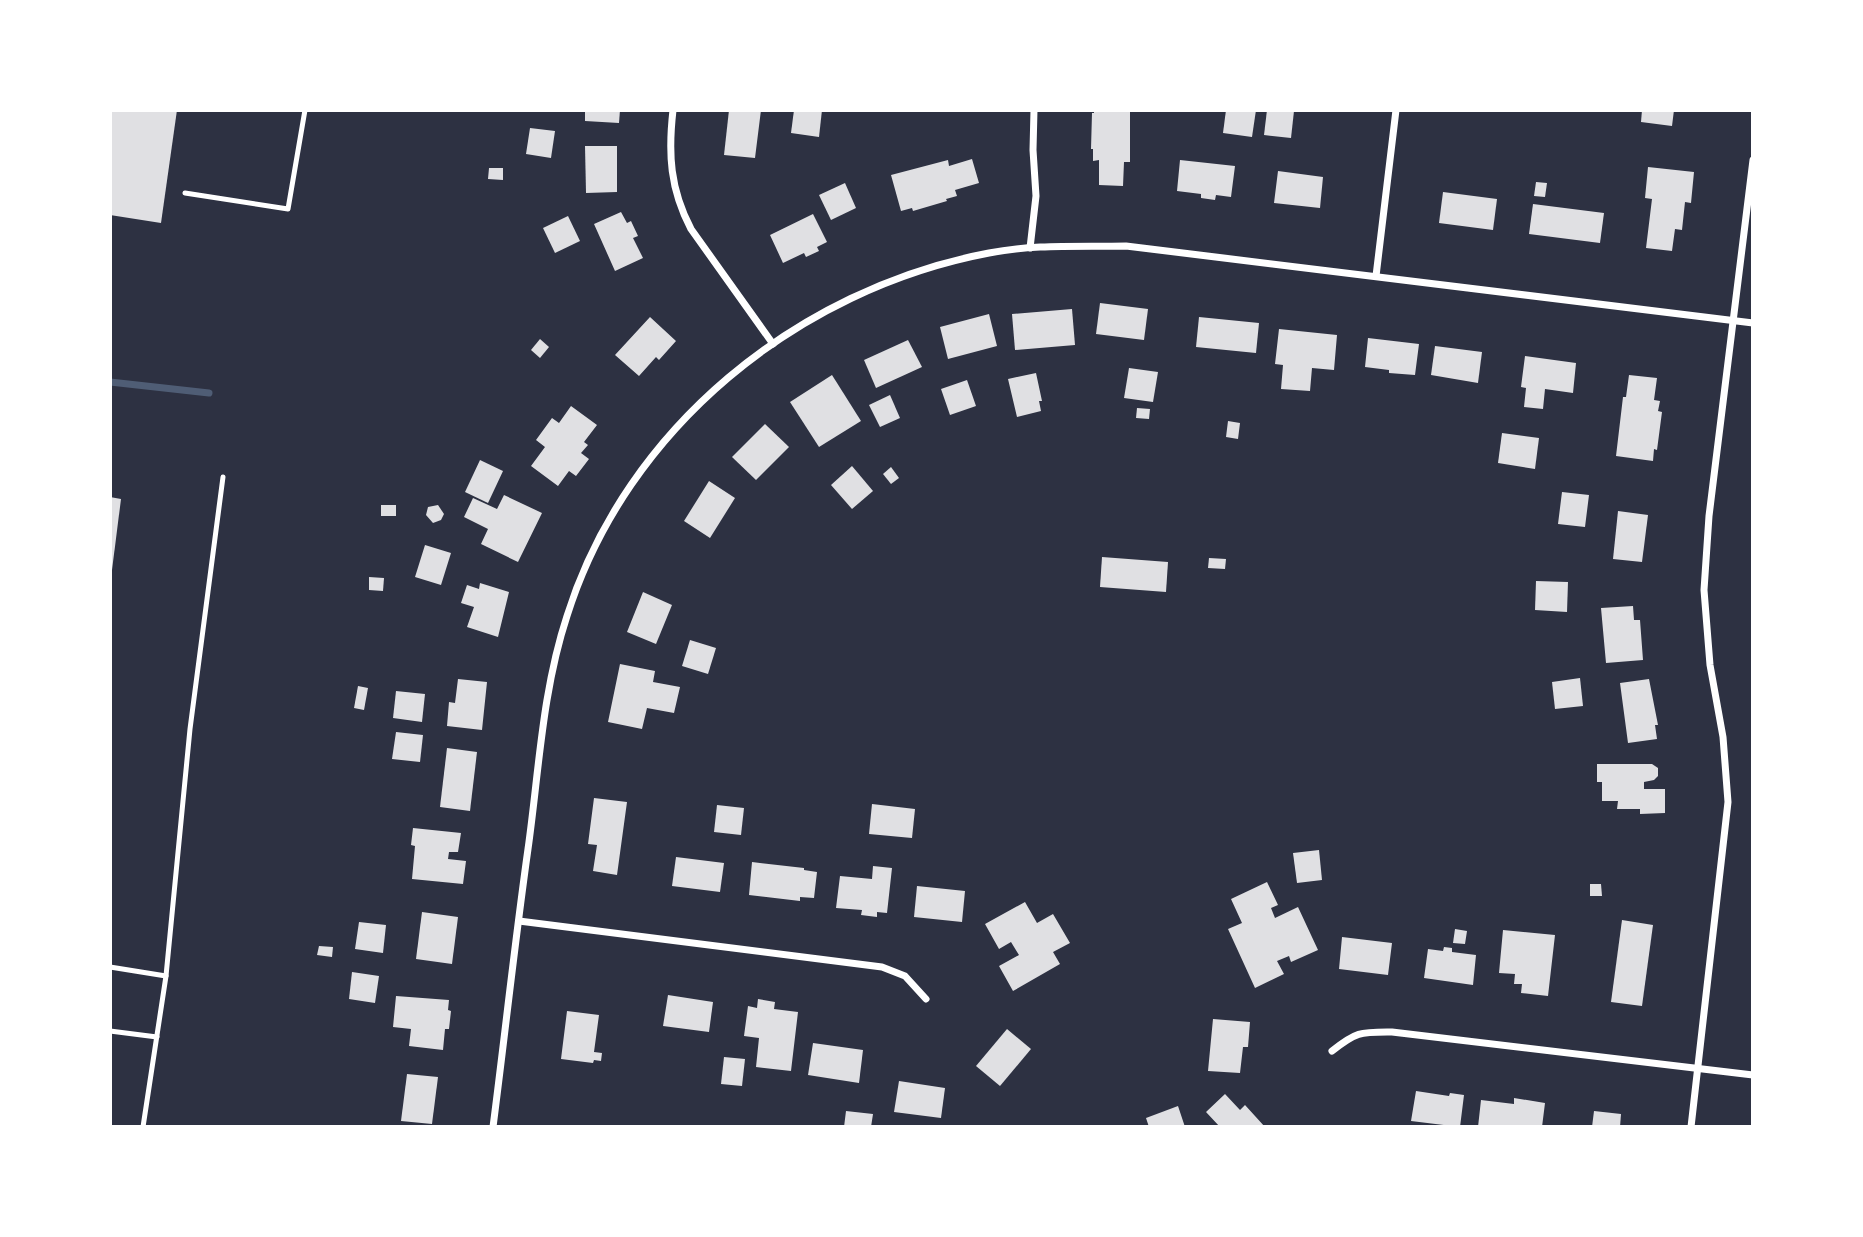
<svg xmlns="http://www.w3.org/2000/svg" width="1863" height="1237" viewBox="0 0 1863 1237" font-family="Cabin,sans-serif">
<rect width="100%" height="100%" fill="#2d3142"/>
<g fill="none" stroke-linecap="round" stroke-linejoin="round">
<polyline stroke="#4f5d75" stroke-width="7" points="110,382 209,393"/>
</g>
<g fill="#e0e0e3">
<polygon points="110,110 177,110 161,223 110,215"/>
<polygon points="585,110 620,110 619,123 585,121"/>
<polygon points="729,110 761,110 755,158 724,155"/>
<polygon points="794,110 822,110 819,137 791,133"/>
<polygon points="1094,110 1130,110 1130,162 1124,162 1123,186 1099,185 1099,160 1093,161 1093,149 1091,149 1092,113 1094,113"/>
<polygon points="1226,110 1256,110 1252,137 1223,133"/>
<polygon points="1267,110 1294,111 1291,138 1264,135"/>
<polygon points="1642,110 1674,110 1672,126 1641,122"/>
<polygon points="530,128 555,131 551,158 526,154"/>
<polygon points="585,146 617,146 617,192 586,193"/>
<polygon points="972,159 979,183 955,190 957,196 946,199 947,201 913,211 912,208 901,211 891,175 948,160 949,166"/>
<polygon points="1180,160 1235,166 1231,197 1216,195 1215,200 1201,198 1201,194 1177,191"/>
<polygon points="1648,167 1694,172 1691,203 1685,202 1682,230 1675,229 1672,251 1646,248 1652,199 1645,198"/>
<polygon points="489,168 503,168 503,180 488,179"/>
<polygon points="1278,171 1323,177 1320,208 1274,203"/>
<polygon points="1536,182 1547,183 1545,197 1534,196"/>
<polygon points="845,183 856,208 831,220 819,195"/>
<polygon points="1443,192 1497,199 1493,230 1439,223"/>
<polygon points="1533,204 1604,213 1600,243 1529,234"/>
<polygon points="621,212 627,223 631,221 638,236 633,238 643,258 615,271 594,224"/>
<polygon points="813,214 827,242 817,247 819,251 806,257 804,253 783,263 770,235"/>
<polygon points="568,216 580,241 555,253 543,228"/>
<polygon points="1100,303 1148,309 1144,340 1096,334"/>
<polygon points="1072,309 1075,345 1015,350 1012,314"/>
<polygon points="989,314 997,346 948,359 940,327"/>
<polygon points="650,317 676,341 659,360 656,357 639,376 615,355"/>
<polygon points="1199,317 1259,323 1256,353 1196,347"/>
<polygon points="1279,329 1337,335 1334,370 1312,368 1310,391 1281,389 1283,365 1275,364"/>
<polygon points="1368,338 1419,344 1415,375 1389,373 1389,370 1365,367"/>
<polygon points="540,339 549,347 540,358 531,350"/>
<polygon points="908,340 922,367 876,388 864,360"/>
<polygon points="1435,346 1482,352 1478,383 1431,375"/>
<polygon points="1525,356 1576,363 1573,393 1545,389 1543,409 1524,407 1526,388 1521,387"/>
<polygon points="1129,368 1158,372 1153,402 1124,398"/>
<polygon points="1036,373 1042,401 1039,401 1041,411 1017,417 1008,379"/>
<polygon points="832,375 861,421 819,447 790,402"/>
<polygon points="1629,375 1657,378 1654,400 1660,401 1658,411 1662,412 1657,450 1654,449 1653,461 1616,456 1623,397 1626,397"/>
<polygon points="967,380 976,406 950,415 941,389"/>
<polygon points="890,395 900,418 880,427 869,405"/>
<polygon points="571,406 597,425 584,442 588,445 581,453 589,459 576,476 569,471 558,486 531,466 545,447 536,440 552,418 559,423"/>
<polygon points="1137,408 1150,409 1149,419 1136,418"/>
<polygon points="1228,421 1240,423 1238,439 1226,437"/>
<polygon points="765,424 789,447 756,480 732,457"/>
<polygon points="1502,433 1539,438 1535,469 1498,463"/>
<polygon points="480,460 503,471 488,503 465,492"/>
<polygon points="852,466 873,491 852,509 831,485"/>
<polygon points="891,467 899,478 891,484 883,474"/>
<polygon points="709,481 735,498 710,538 684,521"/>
<polygon points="1562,492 1589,495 1585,527 1558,524"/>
<polygon points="504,495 542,513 518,562 481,544 488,529 464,517 473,498 497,509"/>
<polygon points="110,497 121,499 112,570 110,570"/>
<rect x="381" y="505" width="15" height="11"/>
<polygon points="438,505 444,514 441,520 433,523 426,515 428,507"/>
<polygon points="1618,511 1648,515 1642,562 1613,559"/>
<polygon points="425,545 451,553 441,585 415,577"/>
<polygon points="1102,557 1168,562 1166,592 1100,587"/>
<polygon points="1209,558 1226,559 1225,569 1208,568"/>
<polygon points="369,577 384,578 383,591 369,590"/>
<polygon points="1536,581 1568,582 1567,612 1535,610"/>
<polygon points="480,583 509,592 498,637 467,627 474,607 461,603 467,585 479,589"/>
<polygon points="643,592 672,605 656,644 627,632"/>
<polygon points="1633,606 1634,620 1640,620 1643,660 1606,663 1601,608"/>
<polygon points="690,640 716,648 708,674 682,666"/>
<polygon points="620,664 655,671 653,682 680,687 674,713 647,708 642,729 608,722"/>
<polygon points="1580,678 1583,706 1555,709 1552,682"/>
<polygon points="458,679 487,682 482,730 447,726 449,702 455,703"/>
<polygon points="1649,679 1658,725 1655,725 1657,739 1628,743 1620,683"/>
<polygon points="358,686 368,688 364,710 354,708"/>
<polygon points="396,691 425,694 422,722 393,718"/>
<polygon points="396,732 423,735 420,762 392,759"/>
<polygon points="447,748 477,752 470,811 440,807"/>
<polygon points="1597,764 1652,764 1658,768 1658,776 1654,780 1644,782 1644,789 1665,789 1665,813 1640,814 1640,809 1617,809 1618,801 1602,801 1602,782 1597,782"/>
<polygon points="594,798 627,802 617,875 593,871 597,845 588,844"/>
<polygon points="872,804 915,809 912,838 869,834"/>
<polygon points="717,805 744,808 741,835 714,832"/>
<polygon points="413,828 461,833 458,852 449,852 448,859 466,861 463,884 412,879 415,846 411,845"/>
<polygon points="1319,850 1322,880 1297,883 1293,853"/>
<polygon points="676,857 724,863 720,892 672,886"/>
<polygon points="752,862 804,868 804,870 817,872 814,898 800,897 800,901 749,895"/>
<polygon points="873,866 892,868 887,913 877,912 877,917 861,915 862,910 836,908 840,876 872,879"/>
<polygon points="1267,882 1278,905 1271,908 1275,918 1298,907 1318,950 1291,962 1289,956 1277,961 1284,974 1255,988 1228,929 1242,923 1231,899"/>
<polygon points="1590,884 1601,884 1602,896 1590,896"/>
<polygon points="917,886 965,891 962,922 914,917"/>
<polygon points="1025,902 1037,923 1053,914 1070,943 1053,952 1060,964 1013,991 999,966 1019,955 1011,942 999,949 985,924"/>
<polygon points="422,912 458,917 452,964 416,959"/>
<polygon points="1622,920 1653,925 1642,1006 1611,1002"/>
<polygon points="359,922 386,925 383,953 355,949"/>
<polygon points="1455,929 1467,931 1465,944 1453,943"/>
<polygon points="1503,930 1555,935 1548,996 1521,993 1522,984 1514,984 1515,974 1499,973"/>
<polygon points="1342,937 1392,943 1388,975 1339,969"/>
<polygon points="319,946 333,947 332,957 317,955"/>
<polygon points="1444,947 1452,948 1452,952 1476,955 1473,985 1424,978 1428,949 1443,951"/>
<polygon points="352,972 379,976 375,1003 349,999"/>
<polygon points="668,995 713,1002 709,1032 663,1026"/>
<polygon points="396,996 449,1000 448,1010 451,1011 449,1029 445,1029 443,1050 409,1046 411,1029 393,1027"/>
<polygon points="758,999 775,1002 774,1009 798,1012 791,1071 756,1067 759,1038 744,1036 748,1006 757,1008"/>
<polygon points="567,1011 599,1015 594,1052 602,1053 601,1061 594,1060 593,1063 561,1059"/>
<polygon points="1213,1019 1250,1022 1248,1047 1243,1047 1240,1073 1208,1071"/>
<polygon points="1007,1029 1031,1049 1000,1086 976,1066"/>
<polygon points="813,1043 863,1050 859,1083 808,1075"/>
<polygon points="724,1057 745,1059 742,1086 721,1084"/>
<polygon points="407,1074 438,1077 432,1124 401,1121"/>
<polygon points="899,1081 945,1088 941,1118 894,1112"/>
<polygon points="1416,1091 1449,1096 1450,1093 1464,1095 1460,1127 1411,1121"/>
<polygon points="1225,1094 1240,1110 1245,1105 1265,1127 1220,1127 1206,1112"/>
<polygon points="1514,1098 1545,1103 1542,1127 1478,1127 1481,1100 1514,1104"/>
<polygon points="1178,1106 1185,1127 1149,1127 1146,1118"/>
<polygon points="846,1111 873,1114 871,1127 844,1127"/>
<polygon points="1594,1111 1621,1114 1620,1127 1592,1127"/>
</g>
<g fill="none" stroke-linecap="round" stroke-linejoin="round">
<g stroke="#fff" stroke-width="5">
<polyline points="185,193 288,209 305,110"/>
<polyline points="110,967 166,976"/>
<polyline points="110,1031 157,1037"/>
<polyline points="143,1127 166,976 190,729 223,477"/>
</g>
<g stroke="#fff" stroke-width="7">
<path d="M673 110C668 154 670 189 691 229L773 344"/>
<polyline points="1030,248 1036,196 1033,150 1034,110"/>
<polyline points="1376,276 1396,110"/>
<polyline points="519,921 882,967 905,976 926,999"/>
<path d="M1332 1051C1357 1031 1361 1032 1392 1032L1753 1075"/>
<path d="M493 1127C505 1034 515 941 528 849 539 771 542 692 567 616 626 428 798 289 989 253 1034 244 1081 247 1126 246L1753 323"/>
<polyline points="1691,1127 1728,802 1723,737 1710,665 1704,590 1709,516 1753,160"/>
</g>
</g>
<rect width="1863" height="1237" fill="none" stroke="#ffffff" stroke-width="224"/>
</svg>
